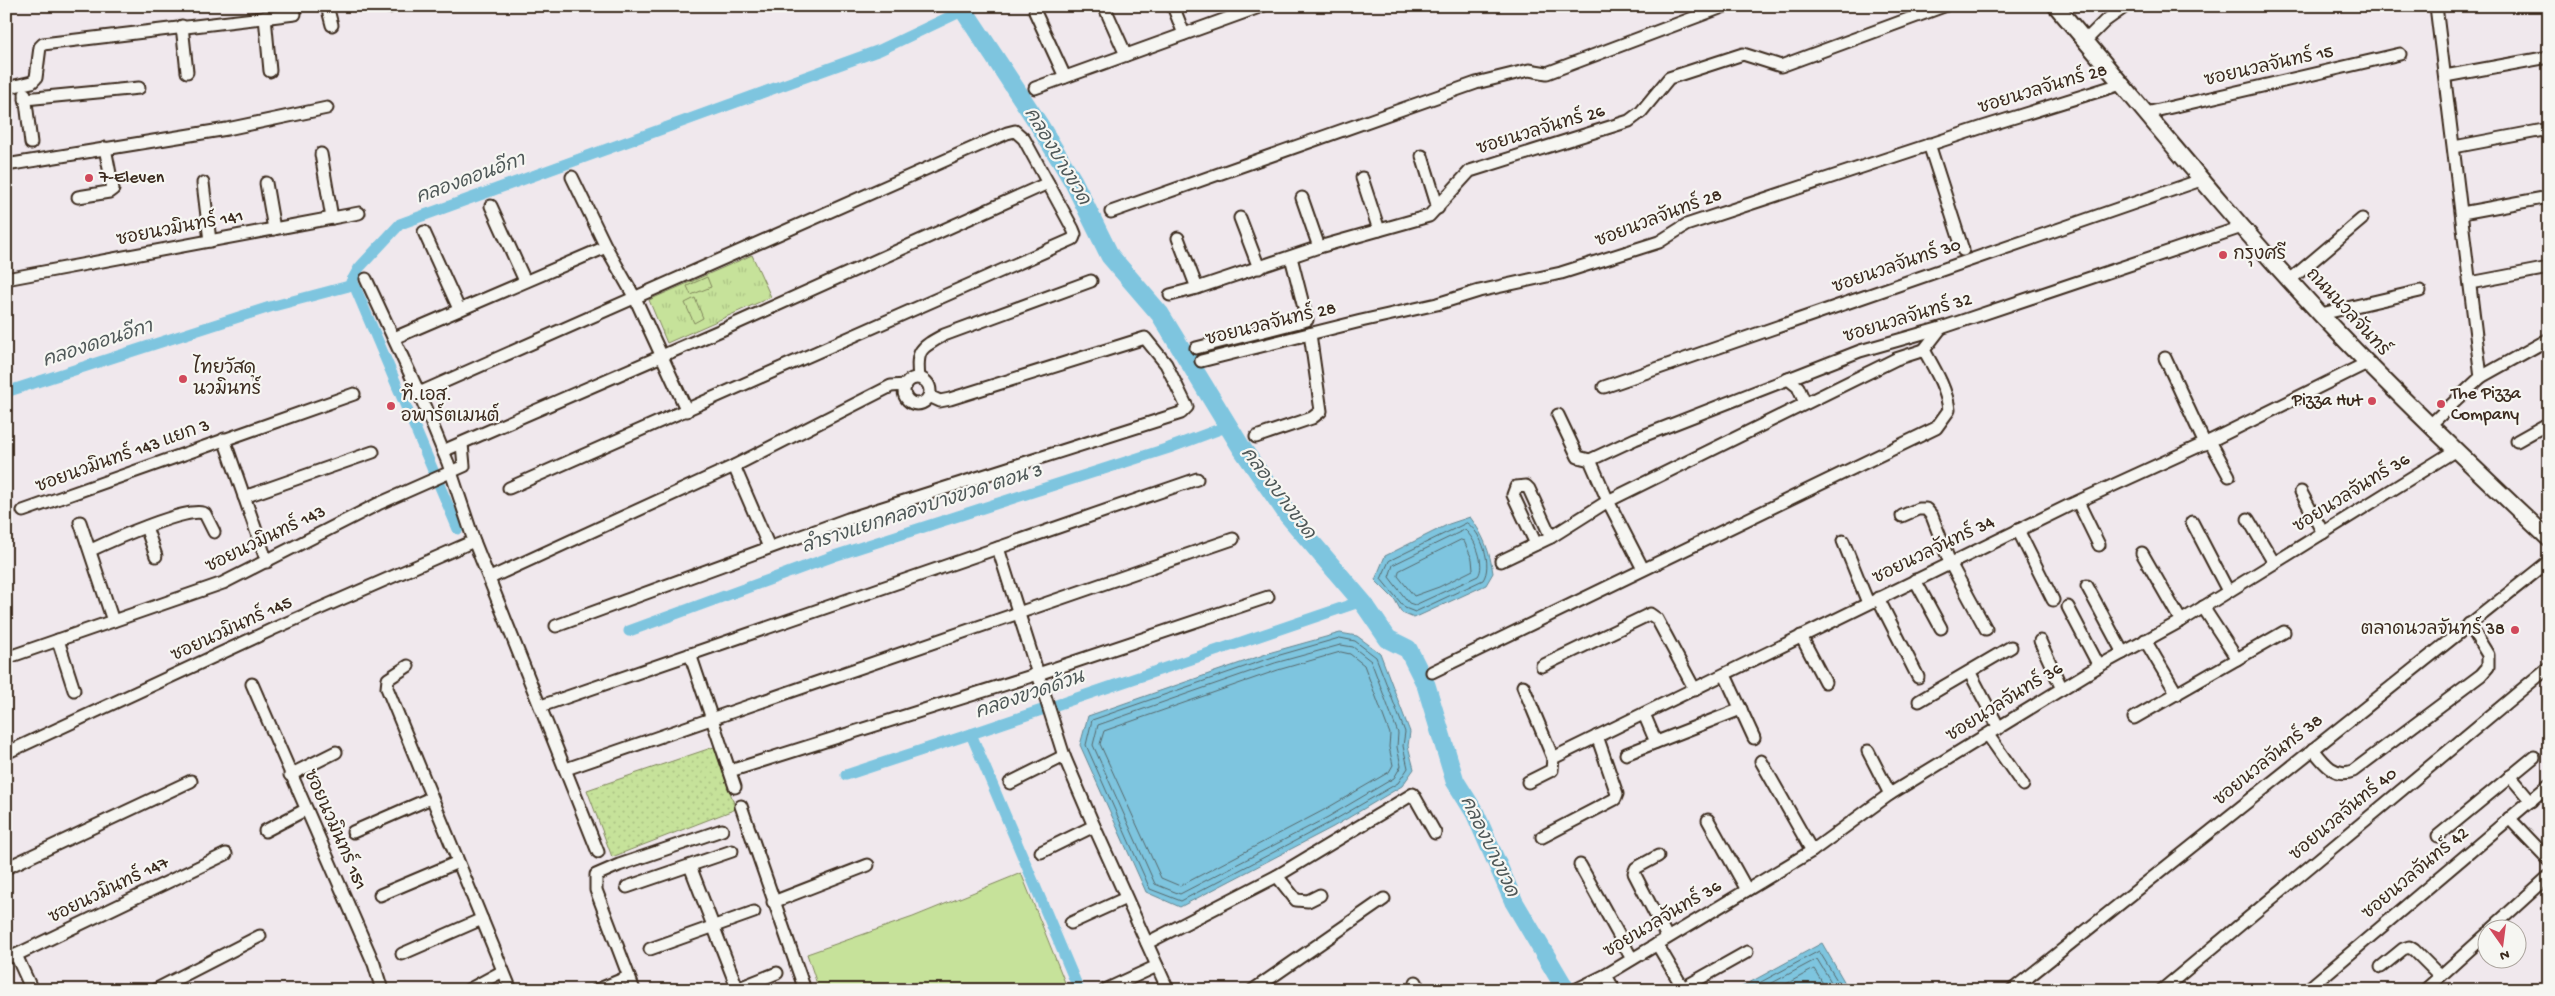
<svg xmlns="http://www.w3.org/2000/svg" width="2555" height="996" viewBox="0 0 2555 996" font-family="'Gochi Hand','Playpen Sans Thai',sans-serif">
<defs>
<pattern id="grass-dots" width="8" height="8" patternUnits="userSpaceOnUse" patternTransform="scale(1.25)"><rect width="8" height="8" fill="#c6e29a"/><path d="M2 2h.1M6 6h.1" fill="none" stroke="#abc284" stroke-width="1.8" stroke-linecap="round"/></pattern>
<pattern id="park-tufts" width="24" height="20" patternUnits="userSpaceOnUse" patternTransform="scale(1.25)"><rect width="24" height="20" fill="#c6e29a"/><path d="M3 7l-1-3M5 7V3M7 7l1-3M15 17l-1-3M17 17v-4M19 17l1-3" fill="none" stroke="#abc284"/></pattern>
</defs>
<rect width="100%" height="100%" fill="#f0e8ed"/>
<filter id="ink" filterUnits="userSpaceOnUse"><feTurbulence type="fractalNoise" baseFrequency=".02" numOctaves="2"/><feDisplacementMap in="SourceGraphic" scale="10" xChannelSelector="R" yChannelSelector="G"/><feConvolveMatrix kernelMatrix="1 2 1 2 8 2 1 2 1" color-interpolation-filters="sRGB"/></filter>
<g filter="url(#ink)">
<polygon fill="url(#grass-dots)" stroke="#80865c" points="714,747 736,809 612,857 587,790"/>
<polygon fill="url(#park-tufts)" stroke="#80865c" points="752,255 771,297 667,343 649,300"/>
<g fill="#c6e29a" stroke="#80865c">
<polygon points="707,277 711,287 691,295 687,286"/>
<polygon points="695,298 703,318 694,323 685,303"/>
<polygon points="1021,873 1068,990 819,990 807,954 913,917"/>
</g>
<g fill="#7ec5df" stroke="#638792">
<path d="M1470 517C1483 534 1490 552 1493 573L1486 585 1414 618 1402 613 1395 600 1375 580 1385 556 1449 524Z"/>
<polygon points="1340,633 1357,636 1380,653 1410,732 1408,746 1414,769 1402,786 1333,827 1180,907 1146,892 1080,745 1088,716 1272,652"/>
<polygon points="1822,943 1849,990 1736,990"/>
</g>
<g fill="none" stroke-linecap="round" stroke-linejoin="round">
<g stroke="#56686b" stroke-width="1">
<path d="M1467 523C1482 533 1493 565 1483 580L1415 612 1405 608 1381 579 1389 561Z"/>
<path d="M1465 530C1475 538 1486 565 1478 576L1415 605 1409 603 1389 577 1393 565Z"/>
<polygon points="1461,540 1464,541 1472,559 1473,570 1439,587 1414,596 1398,576 1399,571"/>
<polygon points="1340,638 1355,641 1376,657 1405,732 1403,746 1408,768 1398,783 1331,822 1181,901 1150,889 1086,745 1092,720 1273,657"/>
<polygon points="1341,645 1353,647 1371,661 1398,733 1397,747 1401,766 1394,778 1328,817 1180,894 1155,884 1093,745 1098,725 1275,663"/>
<polygon points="1341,652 1350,654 1364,665 1390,734 1389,747 1393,765 1389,772 1324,810 1180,886 1161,878 1100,744 1104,731 1278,670"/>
<polyline points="1746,990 1819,951 1843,990"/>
<polyline points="1759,990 1817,959 1836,990"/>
<polyline points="1775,990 1814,969 1827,990"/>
</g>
<g stroke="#7ec5df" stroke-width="11">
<polyline points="352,280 458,529"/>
<polyline points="6,392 270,307 349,286 359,268 400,224 880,50 964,10"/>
<polyline points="629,631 834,556 1169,448 1228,426"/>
<polyline points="846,775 971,734"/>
<polyline points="1079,990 971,734 1362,601"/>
</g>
<polyline stroke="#7ec5df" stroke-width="19" points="961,6 1038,123 1073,181 1110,256 1160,314 1241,447 1288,515 1364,604 1388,639 1408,649 1426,685 1455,781 1475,813 1514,902 1566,990"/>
<g stroke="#3b2a1e" stroke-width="15">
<g id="minor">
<polyline points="327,6 332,25"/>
<polyline points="388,6 389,7"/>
<polyline points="1104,6 1126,55"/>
<polyline points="1173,6 1184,34"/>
<polyline points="2436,6 2481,377"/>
<polyline points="1035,12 1065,77"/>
<polyline points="265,17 270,71"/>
<polyline points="182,26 187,72"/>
<polyline points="2085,41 2105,21 2126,6"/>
<polyline points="2445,76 2549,57"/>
<polyline points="6,88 32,82 36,78 40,47 43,44 295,14"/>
<polyline points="1035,88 1262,6"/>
<polyline points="25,94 31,143"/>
<polyline points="25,99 139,88"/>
<polyline points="2146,113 2400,54"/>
<polyline points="1929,144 1963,250"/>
<polyline points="2454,147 2549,129"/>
<polyline points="321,154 332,218"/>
<polyline points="1422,156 1438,208"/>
<polyline points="6,165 227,129 327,108"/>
<polyline points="572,177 606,247 635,298 687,411"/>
<polyline points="1362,178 1379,230"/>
<polyline points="203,183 210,241"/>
<polyline points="266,183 274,229"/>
<polyline points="78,197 109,192 113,189 105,148"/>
<polyline points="1302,198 1319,247"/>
<polyline points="491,206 525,281"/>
<polyline points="1111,212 1476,83 1529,70 1547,73 1725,6"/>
<polyline points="2462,213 2549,197"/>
<polyline points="1240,218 1259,268"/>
<polyline points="424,232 459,309"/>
<polyline points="1178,238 1197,288 1319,247 1429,216 1470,171 1629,121 1641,112 1669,78 1743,54 1781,66 1944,6"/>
<polyline points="6,279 359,213"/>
<polyline points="366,279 419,393 448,463 474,541 598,852"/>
<polyline points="2290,280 2362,219"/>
<polyline points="2470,283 2549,268"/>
<polyline points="1170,295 1197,288"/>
<polyline points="2321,314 2420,291"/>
<polyline points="394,338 606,247"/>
<polyline points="1196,348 1307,320 1291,257"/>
<polyline points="2165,358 2205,444"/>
<polyline points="1201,361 1361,321 1437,304 1479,291 1561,273 1659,242 1686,225 1983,127 2121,84"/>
<path d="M919 378C916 350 920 348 944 335L1091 281"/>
<circle cx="917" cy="391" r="13"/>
<polyline points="1788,379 1798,387 1805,403"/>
<polyline points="1604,387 2201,180"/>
<polyline points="419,393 1007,133 1015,131 1024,139 1073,229 1075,234 1073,239 509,488"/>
<polyline points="1558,415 1578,457 1590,460 1608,501 1643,569"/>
<polyline points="2430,425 2481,377 2549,339"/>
<polyline points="1256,437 1312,418 1321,411 1310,334"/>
<polyline points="224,439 267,562"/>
<polyline points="2210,441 2229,476"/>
<polyline points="2517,441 2549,423"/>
<polyline points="443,451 726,328 1048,183"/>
<polyline points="1590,460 1635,439 1860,351 1941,328 2242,227"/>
<polyline points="734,466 769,547"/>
<polyline points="2301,492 2323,533"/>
<polyline points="244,497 373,452"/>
<polyline points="2078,502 2099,545"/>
<polyline points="23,511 354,394"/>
<polyline points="1902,516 1918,509 1926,509 1932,516 1950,563 1986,629"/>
<polyline points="2248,519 2274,563"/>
<polyline points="80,522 113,621"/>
<polyline points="2192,522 2228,591"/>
<polyline points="146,527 156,556"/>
<polyline points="2018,530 2053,600"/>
<polyline points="1843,541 1868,603"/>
<polyline points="1536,544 1513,495 1516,487 1526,486 1529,489 1551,537"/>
<polyline points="998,548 1064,756 1094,826 1168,990"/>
<path d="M91 550C108 542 192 504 205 514L214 532"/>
<polyline points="2142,553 2181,621"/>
<polyline points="1501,561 1551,537 1608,501 1896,359 1924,350"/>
<polyline points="490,578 734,466 891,386 906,385"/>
<polyline points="1915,580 1941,628"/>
<polyline points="2087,586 2123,653"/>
<polyline points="1878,598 1918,677"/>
<polyline points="2068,607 2099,666"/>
<polyline points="2203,607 2237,659"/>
<polyline points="556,626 848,519 1181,413 1187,407 1166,364 1145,338 950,399 940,401 929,396"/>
<polyline points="1801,636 1825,682"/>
<polyline points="58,640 74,690"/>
<polyline points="2145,640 2177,694"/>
<polyline points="2040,641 2062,689"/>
<polyline points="690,654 735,787"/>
<polyline points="6,658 223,583 378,504 464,466 462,444"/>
<polyline points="408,666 388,679 387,688 511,990"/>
<polyline points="1542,666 1650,614 1657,619 1695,690"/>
<path d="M1432 672 1936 428 1949 410C1947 389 1934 368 1924 350L1941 328"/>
<polyline points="1970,673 1999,728"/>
<polyline points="1725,675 1754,738"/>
<polyline points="252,684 374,964 382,990"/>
<polyline points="1523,686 1553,758"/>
<polyline points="1919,701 2011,647"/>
<polyline points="541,706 1197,479"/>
<polyline points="1644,714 1656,742"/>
<polyline points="2134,718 2284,632"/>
<polyline points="1988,735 2023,785"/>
<path d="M2313 749C2323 762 2334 778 2353 771L2481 675 2488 667V655L2469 624"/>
<polyline points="1868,751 1890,794"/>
<polyline points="6,753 273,629 474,541"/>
<polyline points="1626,754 1741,709"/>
<polyline points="1761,761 1812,851"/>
<polyline points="566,769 1233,539"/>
<polyline points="730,771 1038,674 1268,597"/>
<polyline points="290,775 336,752"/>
<polyline points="2510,776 2531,801"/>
<polyline points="1528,782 1552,770 1553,758 2068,506 2210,441 2367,363"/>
<polyline points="1010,783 1064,756"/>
<polyline points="741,806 805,990"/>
<polyline points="2509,818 2549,860"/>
<polyline points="1708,820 1747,890"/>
<polyline points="265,831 305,810"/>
<polyline points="353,832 431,798"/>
<polyline points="2438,836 2534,757"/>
<polyline points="1542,837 1615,799 1617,794 1597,736"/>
<polyline points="1041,852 1094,826"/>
<polyline points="1658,856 1636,868 1634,873 1667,937"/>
<polyline points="1580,865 1632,959"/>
<polyline points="690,866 738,990"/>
<polyline points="6,868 191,781"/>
<polyline points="1277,876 1296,900 1308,901 1320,895"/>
<polyline points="627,887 732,851"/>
<polyline points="380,895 458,862"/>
<polyline points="773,902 868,865"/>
<polyline points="1071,923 1126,898"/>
<polyline points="2492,928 2549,876"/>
<polyline points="1147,943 1277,876 1413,794 1435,833"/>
<polyline points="1657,944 1683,988 1747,952"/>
<polyline points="650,949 754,912"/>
<polyline points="402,954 482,919"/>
<polyline points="16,955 32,990"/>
<polyline points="6,958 16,955 226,854"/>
<polyline points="2381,967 2403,949 2409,947 2414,950 2440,976"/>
<polyline points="1606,975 1614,990"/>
<polyline points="1416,982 1419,990"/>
<polyline points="155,990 260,936"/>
<polyline points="468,990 503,971"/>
<polyline points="597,990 628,977"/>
<polyline points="634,990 596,890 596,875 619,865 722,830"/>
<polyline points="734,990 777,973"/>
<polyline points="1105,990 1157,966"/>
<polyline points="1253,990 1384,899"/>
<polyline points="1575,990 1606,975 1812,851 1890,794 2099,666 2181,621 2456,450"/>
<polyline points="2012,990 2549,561"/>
<polyline points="2162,990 2549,667"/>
<polyline points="2307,990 2549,785"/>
<polyline points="2425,990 2488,933"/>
</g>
</g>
<g stroke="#3b2a1e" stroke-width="19">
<path id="major" d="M2056 6C2144 110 2229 216 2322 316 2395 393 2472 466 2549 539"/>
</g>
<use href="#minor" stroke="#f6f6f2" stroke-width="11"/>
<use href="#major" stroke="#f6f6f2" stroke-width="15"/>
</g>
</g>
<g fill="#d1495b" stroke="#f6f6f2" stroke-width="2">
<circle cx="89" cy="178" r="5"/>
<circle cx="2223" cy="255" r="5"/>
<circle cx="183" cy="379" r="5"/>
<circle cx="2372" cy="401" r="5"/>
<circle cx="2441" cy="404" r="5"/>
<circle cx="391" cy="406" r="5"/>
<circle cx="2515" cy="630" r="5"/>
</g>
<g text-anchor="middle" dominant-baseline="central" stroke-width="4.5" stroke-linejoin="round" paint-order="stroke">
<g font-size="18" fill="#3b2a1e" stroke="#f6f6f2">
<text transform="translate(2269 67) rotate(-13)">ซอยนวลจันทร์ 15</text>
<text transform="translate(2043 90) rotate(-17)">ซอยนวลจันทร์ 28</text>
<text transform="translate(1541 131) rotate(-17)">ซอยนวลจันทร์ 26</text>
<text transform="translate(1659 219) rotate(-21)">ซอยนวลจันทร์ 28</text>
<text transform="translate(180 229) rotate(-11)">ซอยนวมินทร์ 141</text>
<text transform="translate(1897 267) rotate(-19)">ซอยนวลจันทร์ 30</text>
<text transform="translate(2347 313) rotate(47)">ถนนนวลจันทร์</text>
<text transform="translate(1908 319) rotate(-17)">ซอยนวลจันทร์ 32</text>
<text transform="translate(1271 325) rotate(-14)">ซอยนวลจันทร์ 28</text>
<text transform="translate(123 457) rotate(-20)">ซอยนวมินทร์ 143 แยก 3</text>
<text transform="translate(2352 494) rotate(-32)">ซอยนวลจันทร์ 36</text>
<text transform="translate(266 540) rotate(-26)">ซอยนวมินทร์ 143</text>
<text transform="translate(1934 551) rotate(-26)">ซอยนวลจันทร์ 34</text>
<text transform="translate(232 630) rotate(-25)">ซอยนวมินทร์ 145</text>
<text transform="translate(2005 703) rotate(-32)">ซอยนวลจันทร์ 36</text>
<text transform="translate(2269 761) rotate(-39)">ซอยนวลจันทร์ 38</text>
<text transform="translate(2344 815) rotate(-40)">ซอยนวลจันทร์ 40</text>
<text transform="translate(334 830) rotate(66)">ซอยนวมินทร์ 151</text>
<text transform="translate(2416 874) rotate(-40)">ซอยนวลจันทร์ 42</text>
<text transform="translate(109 891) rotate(-26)">ซอยนวมินทร์ 147</text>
<text transform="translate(1663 920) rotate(-31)">ซอยนวลจันทร์ 36</text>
</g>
<g font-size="18" fill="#3b2a1e" stroke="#f6f6f2" text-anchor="start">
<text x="99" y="178">7-Eleven</text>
<text x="2233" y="255">กรุงศรี</text>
<text x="193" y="369">ไทยวัสดุ<tspan x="193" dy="21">นวมินทร์</tspan></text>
<text x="2451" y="394">The Pizza<tspan x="2451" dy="21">Company</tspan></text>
<text x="401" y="396">ที.เอส.<tspan x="401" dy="21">อพาร์ตเมนต์</tspan></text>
<text x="2362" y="401" text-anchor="end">Pizza Hut</text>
<text x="2505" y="630" text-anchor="end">ตลาดนวลจันทร์ 38</text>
</g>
<g font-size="19" font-style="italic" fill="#4f5858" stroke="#f6f6f2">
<text transform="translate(1056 157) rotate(59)">คลองบางขวด</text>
<text transform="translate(471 180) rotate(-20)">คลองดอนอีกา</text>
<text transform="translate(98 345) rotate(-18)">คลองดอนอีกา</text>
<text transform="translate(1277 494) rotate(53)">คลองบางขวด</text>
<text transform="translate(922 510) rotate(-18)">ลำรางแยกคลองบางขวด ตอน 3</text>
<text transform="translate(1030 696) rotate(-19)">คลองขวดด้วน</text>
<text transform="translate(1488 847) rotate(64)">คลองบางขวด</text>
</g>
</g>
<rect width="2555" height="996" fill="none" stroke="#f6f6f2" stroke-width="25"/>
<rect x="12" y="12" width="2530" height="971" fill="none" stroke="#3b2a1e" stroke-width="2" filter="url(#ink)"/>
<g transform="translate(2502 944) rotate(166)"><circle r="24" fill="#f6f6f2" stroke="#aba49d"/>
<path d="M0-4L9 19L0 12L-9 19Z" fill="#d1495b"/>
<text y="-8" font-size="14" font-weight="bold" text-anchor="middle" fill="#3b2a1e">N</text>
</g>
</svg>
